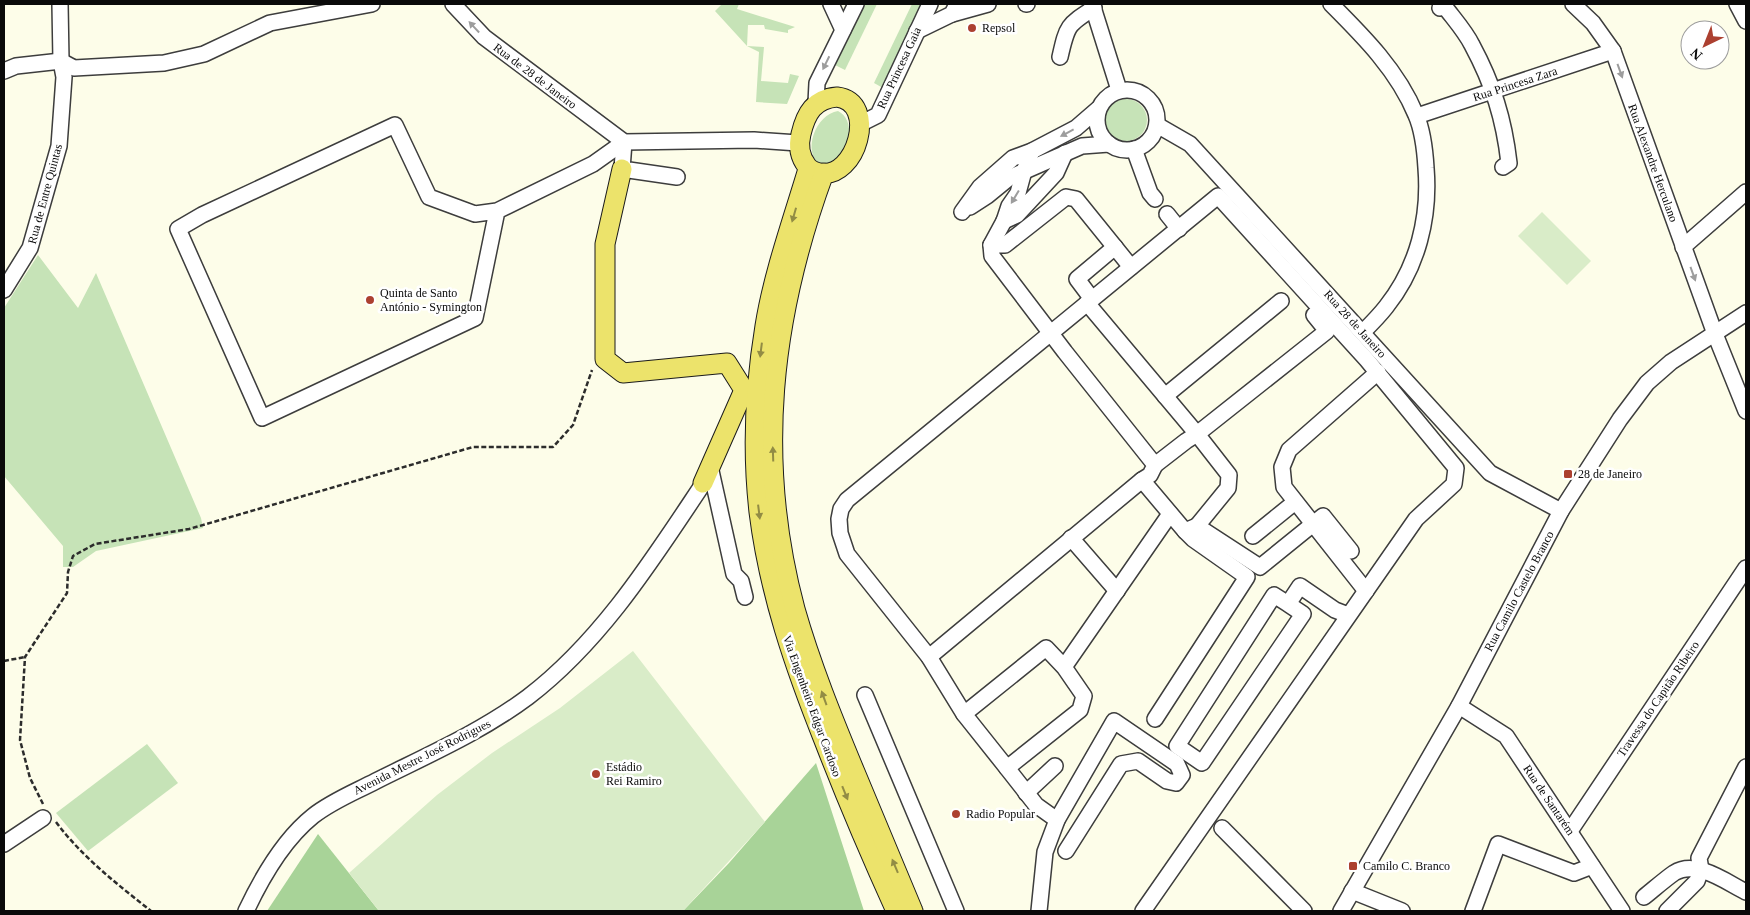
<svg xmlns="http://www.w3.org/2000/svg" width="1750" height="915" viewBox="0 0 1750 915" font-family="'Times New Roman',serif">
<rect width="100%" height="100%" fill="#fdfde9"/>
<g fill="#c6e3b7">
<polygon points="722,4 739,4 737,9 795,27 788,30 788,33 765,29 764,25 748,25 747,46 764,47 761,81 788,83 790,74 799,76 787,104 756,102 759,52 747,46 715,11"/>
<polygon points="864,4 877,4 845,70 835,65"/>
<polygon points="912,4 924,4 883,88 874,83"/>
<circle cx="1126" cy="120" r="21"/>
<path d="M838 111C856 120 850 150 836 161 832 164 825 165 821 166 801 152 816 114 838 111Z"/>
<polygon points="38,255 78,308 96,273 201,518 203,528 96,551 73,567 63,567 63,546 4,476 4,308"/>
<polygon points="147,744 178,783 88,851 56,813"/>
</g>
<g fill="#a8d398">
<polygon points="816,763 864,911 683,911 729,863"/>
<polygon points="318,834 379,911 267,911"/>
</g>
<g fill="#d9ecc8">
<polygon points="1542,212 1591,261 1567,285 1518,236"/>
<polygon points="633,651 765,822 683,911 379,911 349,873 437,795 492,753 560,708"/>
</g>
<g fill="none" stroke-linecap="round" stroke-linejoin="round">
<g stroke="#3d3d3d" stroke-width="18">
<g id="minor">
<polyline points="453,4 484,37 624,142 754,140 798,143"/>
<polyline points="831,4 843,30"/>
<polyline points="1026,4 1027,4"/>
<polyline points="1092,4 1119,90"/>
<path d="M1331 4C1364 37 1398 71 1416 115 1423 131 1425 151 1426 168 1430 217 1418 267 1386 307 1379 316 1371 324 1363 332"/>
<polyline points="1573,4 1593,23 1613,51 1715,334 1746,411"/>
<polyline points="1737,4 1746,21"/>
<path d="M1440 8 1445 7C1454 19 1465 31 1472 45 1493 84 1504 119 1509 163L1503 167"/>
<polyline points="952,14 988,4"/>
<polyline points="917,31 952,14 957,4"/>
<path d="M1060 57C1067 26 1067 25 1094 8"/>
<polyline points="61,61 74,68 164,63 204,54 270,23 372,4"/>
<polyline points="4,71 16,66 61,61"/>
<circle cx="1127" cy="120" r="30"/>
<polyline points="816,103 817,83 856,4"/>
<polyline points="1417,116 1613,51"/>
<polyline points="860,124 878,115 930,4"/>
<polyline points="1157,125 1190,144 1490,473 1561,511"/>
<polyline points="624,142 622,169 677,177"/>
<polyline points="1134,149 1150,193 1155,199"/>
<polyline points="1032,151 1024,171 1018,193 1009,206 1004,221 1017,215 1056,173 1065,153"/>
<polyline points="970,207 987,196 1009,178 1082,146 1109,144"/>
<polyline points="497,211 475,318 262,418 178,229 202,215 395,125 429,197 475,214 497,211 593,164 624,142"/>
<polyline points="962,212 980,187 1013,158 1032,151 1076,128 1098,109"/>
<polyline points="1167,214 1179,229"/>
<polyline points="1004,221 991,245 992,256 1065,352 1155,465 1150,475 1142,480 1185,531 1197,526 1260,567 1323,516 1351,551"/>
<polyline points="991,245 1005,245 1066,197 1076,199 1131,267"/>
<polyline points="1683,247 1746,192"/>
<polyline points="4,290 30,248 59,146 64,77 61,61 60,4"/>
<polyline points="1092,299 1077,279 1115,247"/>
<polyline points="1087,303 1197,434 1229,475 1228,488 1197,526"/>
<polyline points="1165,396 1281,301"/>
<polyline points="1155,465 1186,441 1197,434 1327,331 1314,315"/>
<polyline points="711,471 734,574 741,581 745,597"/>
<polyline points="1253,536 1295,502"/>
<polyline points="1071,538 1117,591"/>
<polyline points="1366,591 1284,487 1282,467 1289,450 1378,372"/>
<polyline points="1288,604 1303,614 1202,763 1177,746 1274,595 1288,604 1300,586 1335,610 1348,615"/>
<polyline points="929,657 1142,480"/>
<polyline points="1064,667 1046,648 964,714 1007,768 1080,710 1084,696 1064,667 1170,514"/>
<polyline points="865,695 956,911"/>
<polyline points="1459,706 1506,736 1622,911"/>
<polyline points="964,714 929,657 847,554 840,533 839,519 841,509 847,500 1218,196 1367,360 1456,468 1454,484 1416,519 1143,911"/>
<polyline points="1155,719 1247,577 1193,539 1185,531"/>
<polyline points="1007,768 1036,805 1057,820"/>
<polyline points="1026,793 1055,766"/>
<polyline points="1222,828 1304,911"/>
<polyline points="1570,831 1746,568"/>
<polyline points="4,844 43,818"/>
<polyline points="1352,891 1402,911"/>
<path d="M1644 897C1654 889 1664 880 1674 873 1696 859 1726 882 1746 892"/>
<path d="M246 911C262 877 283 840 313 816 332 801 355 792 376 781 428 755 481 732 528 697 604 639 656 554 709 475"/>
<polyline points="1039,911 1045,852 1057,820 1114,721 1177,764 1182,775 1176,783 1167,781 1138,761 1121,764 1066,851"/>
<polyline points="1341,911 1459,706 1561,511 1620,419 1647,383 1671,362 1746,313"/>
<polyline points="1473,911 1498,844 1574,873 1592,866"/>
<polyline points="1667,911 1697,881 1701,870 1699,858 1746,767"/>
</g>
</g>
<g stroke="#1b1b1b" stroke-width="21">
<g id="major">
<path d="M837 97C879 102 856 180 820 173 815 172 810 170 807 166 799 156 798 146 801 134 806 113 814 99 837 97Z"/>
<polyline points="622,169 605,244 605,359 623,373 727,363 744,390 703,483"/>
<path d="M808 169C793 219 773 275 765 326 755 387 752 450 759 512 769 593 795 668 825 743 847 800 871 856 896 911"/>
<path d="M824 173C771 318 755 459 795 609 811 665 833 719 855 772 875 819 894 865 913 911"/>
</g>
</g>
<g stroke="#2c2c2c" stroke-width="2.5" stroke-dasharray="5 2.5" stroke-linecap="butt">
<polyline points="4,661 25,657"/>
<polyline points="43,804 30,778 20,740 25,657 67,593 68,572 73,556 95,544 189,529 473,447 553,447 573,425 592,370"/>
<path d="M56 822C82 857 117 884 151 911"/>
</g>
<use href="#minor" stroke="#fff" stroke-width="15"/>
<use href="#major" stroke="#ece36b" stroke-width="19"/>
</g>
<defs><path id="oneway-solid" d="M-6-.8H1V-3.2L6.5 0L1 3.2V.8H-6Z" transform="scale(1.25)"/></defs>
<g fill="#9d9d9d">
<use href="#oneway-solid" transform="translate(474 27) rotate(-133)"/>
<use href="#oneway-solid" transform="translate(826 63) rotate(116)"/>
<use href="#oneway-solid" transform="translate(1620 71) rotate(70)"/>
<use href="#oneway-solid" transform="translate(1067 133) rotate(152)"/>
<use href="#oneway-solid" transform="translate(1015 197) rotate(121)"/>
<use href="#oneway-solid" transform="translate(1693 274) rotate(70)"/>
</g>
<g fill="#928c44">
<use href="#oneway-solid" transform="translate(794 215) rotate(106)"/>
<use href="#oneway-solid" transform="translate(761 350) rotate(97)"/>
<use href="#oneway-solid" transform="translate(773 454) rotate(-92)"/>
<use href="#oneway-solid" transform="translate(759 512) rotate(83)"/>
<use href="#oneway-solid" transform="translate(824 698) rotate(-110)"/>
<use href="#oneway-solid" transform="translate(845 793) rotate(68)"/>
<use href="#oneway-solid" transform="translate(895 866) rotate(-113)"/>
</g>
<g fill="#ac4030" stroke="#fff" stroke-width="2">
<circle cx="972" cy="28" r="5"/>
<circle cx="370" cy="300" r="5"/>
<rect x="1563" y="469" width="10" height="10" rx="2.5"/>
<circle cx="596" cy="774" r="5"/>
<circle cx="956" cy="814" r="5"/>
<rect x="1348" y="861" width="10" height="10" rx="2.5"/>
</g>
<g text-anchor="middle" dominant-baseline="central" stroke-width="5" stroke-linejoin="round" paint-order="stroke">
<g font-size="12" fill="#0a0a0a" stroke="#fff" text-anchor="start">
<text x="982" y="28">Repsol</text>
<text x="380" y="293">Quinta de Santo<tspan x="380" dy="14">António - Symington</tspan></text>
<text x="1578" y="474">28 de Janeiro</text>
<text x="606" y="767">Estádio<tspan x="606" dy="14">Rei Ramiro</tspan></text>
<text x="966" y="814">Radio Popular</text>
<text x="1363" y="866">Camilo C. Branco</text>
</g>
<g font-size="12" fill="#0a0a0a" stroke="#fff">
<text transform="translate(899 68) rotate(-65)">Rua Princesa Gaia</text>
<text transform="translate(535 76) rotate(37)">Rua de 28 de Janeiro</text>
<text transform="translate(1515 84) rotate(-18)">Rua Princesa Zara</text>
<text transform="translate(1653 163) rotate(70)">Rua Alexandre Herculano</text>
<text transform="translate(45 194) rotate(-75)">Rua de Entre Quintas</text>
<text transform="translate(1355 324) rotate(48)">Rua 28 de Janeiro</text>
<text transform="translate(1519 591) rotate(-62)">Rua Camilo Castelo Branco</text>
<text transform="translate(1658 699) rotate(-56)">Travessa do Capitão Ribeiro</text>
<text transform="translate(812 706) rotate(70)">Via Engenheiro Edgar Cardoso</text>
<text transform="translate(422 757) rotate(-27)">Avenida Mestre José Rodrigues</text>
<text transform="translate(1549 800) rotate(56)">Rua de Santarém</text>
</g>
</g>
<rect width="1750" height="915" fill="none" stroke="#0a0a0a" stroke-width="10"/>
<g transform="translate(1705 45) rotate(223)"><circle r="24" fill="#ffffff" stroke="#9d9d9d"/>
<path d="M0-4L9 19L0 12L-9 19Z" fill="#ac4030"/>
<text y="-8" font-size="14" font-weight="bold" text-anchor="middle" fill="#0a0a0a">N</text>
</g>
</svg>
